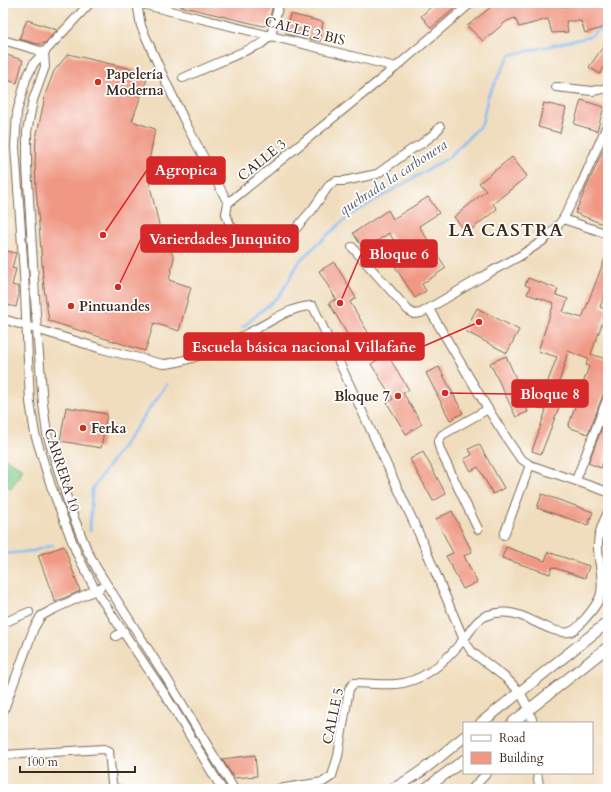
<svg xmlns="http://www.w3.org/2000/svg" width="611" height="792" viewBox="0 0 611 792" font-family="Cardo,serif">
<rect width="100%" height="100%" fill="#fff"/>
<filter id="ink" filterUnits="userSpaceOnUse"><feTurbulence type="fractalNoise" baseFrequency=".025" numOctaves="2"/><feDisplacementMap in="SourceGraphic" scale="8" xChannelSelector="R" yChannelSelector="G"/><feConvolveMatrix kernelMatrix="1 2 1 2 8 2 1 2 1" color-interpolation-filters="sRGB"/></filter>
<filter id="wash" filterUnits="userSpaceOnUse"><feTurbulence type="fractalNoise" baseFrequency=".012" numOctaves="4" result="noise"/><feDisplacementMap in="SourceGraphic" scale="16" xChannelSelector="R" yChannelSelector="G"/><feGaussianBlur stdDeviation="0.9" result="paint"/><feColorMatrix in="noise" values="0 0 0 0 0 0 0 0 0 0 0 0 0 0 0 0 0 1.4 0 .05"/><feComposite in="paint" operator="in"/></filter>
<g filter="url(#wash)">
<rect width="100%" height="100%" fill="#f0ddbd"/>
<polygon fill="#83d08f" stroke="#5f7d56" points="3,457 23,469 11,489 3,484"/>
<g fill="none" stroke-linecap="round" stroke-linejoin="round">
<g stroke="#83bbf3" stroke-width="2.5">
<polyline points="243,327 280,295 301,259 350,215 448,158 482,124 488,96 510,55 589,37 608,24"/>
<polyline points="90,531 92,489 167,384"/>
<polyline points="3,554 33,551 53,545"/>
</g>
</g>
<g id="blocks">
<g fill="#f09884">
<polygon points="180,3 263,3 273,5 268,25 263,26 180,6"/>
<polygon points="429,3 461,3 431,28 421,16 432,6"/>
<polygon points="496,3 522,3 563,6 608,3 608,24 602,28 585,33 581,21 566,21 568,32 552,33 548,19 519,27 515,18 507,21 483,41 467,26"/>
<polygon points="290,14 323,22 320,41 286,34 286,31"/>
<polygon points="27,20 57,30 45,43 38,44 19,39"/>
<polygon points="608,40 608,65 606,64 600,74 589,67"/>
<polygon points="3,54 23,60 17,83 3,79"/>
<polygon points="68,54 149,73 132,121 155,129 147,173 160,229 163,230 174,258 169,280 191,287 179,331 154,323 145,351 49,321 44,288 36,188 35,163 36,138 46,92 54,71"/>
<polygon points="581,100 604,107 597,131 574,124"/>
<polygon points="544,103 566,108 560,133 538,127"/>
<polygon points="608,139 608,226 575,213"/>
<polygon points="512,157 527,176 493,204 497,209 467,233 454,217 486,191 479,183"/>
<polygon points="428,197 439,213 419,226 446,268 422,284 426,291 415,298 392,262 405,255 396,241 395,242 389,233 364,250 353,233 388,210 393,219"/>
<polygon points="3,250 16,253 12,268 16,269 12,285 19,287 19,294 16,307 3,304"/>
<polygon points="607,253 608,286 600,307 607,310 591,354 608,360 608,382 588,434 568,427 589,366 586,365 588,359 568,351 564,365 565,365 551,404 559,407 541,454 532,451 546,410 538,408 557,357 538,351 554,303 527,294 530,287 525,285 528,278 558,289 556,295 568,299 563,312 582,318"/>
<polygon points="334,262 356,298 350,302 369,334 353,344 329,303 336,299 319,271"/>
<polygon points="477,308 519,330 507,353 465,331"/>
<polygon points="387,354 409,390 403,393 422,424 406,434 387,403 393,399 371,364"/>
<polygon points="506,356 517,381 520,379 526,391 520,393 528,412 516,417 490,363"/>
<polygon points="439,367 463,413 450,420 426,373"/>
<polygon points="66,407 107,414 101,448 60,441"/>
<polygon points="607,415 608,416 608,447 601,468 588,463"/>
<polygon points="479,444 504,488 493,494 478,467 471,471 464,459 472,455 469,449"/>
<polygon points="423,452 446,494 433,501 410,459"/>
<polygon points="542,494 593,512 588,525 537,508"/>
<polygon points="452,511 472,552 464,556 477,582 463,589 446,556 453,553 436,519"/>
<polygon points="64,546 80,591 55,602 38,555"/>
<polygon points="506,547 545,561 548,552 589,566 585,578 552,567 550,574 502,558"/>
<polygon points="255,755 257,776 234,778 222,759"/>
</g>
</g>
</g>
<g filter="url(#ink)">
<use href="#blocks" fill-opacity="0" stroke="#7a6956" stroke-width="1"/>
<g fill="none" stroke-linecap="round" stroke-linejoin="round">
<g stroke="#7a6956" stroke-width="10">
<g id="minor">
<polyline points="90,3 34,63 26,79 17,112 15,147 24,273 30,402 35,434 51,486 77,554 96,591 166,696 222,789"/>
<polyline points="137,3 141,26 164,78 187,126 228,203"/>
<polyline points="138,3 396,67"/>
<polyline points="3,40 44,52"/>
<polyline points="44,52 45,67 33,100 27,132 27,166 37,329 43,404 47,434 70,508 87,550 97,569 167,679 234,789"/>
<polyline points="183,78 261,44 271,36 279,3"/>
<polyline points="556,87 592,91 608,88"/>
<polyline points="440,127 434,134 421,144 412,149 377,174 344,181 336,181 330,184 312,210 291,234 266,240 257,240 245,236 236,231 230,225 226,214 228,203 396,67 471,3"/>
<polyline points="563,219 608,234"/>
<polyline points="352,247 408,310 414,314 421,313 492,271 520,256 544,240 555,229 563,219 580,187 608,123"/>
<polyline points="429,309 488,409 509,442 520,458 530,465 608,492"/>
<path d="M3 319 102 349 163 364C188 363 231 343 254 330 272 321 291 306 313 306L420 536 464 640 472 652 507 679 520 692 529 709 533 723"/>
<polyline points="576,480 608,397"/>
<polyline points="478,529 440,450 438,442 442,435 488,409"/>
<polyline points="504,535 530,465"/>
<polyline points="3,623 29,612"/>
<polyline points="116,636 124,631"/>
<polyline points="3,712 34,628 41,616 52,610 100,588"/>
<polyline points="3,755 104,749 109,751 112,783 114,788 118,789"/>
<polyline points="537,773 539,785 541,789"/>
<path d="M278 789 323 782 332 776 338 756 349 689 354 683C368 683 382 685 396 684 423 682 447 660 463 640 471 631 476 619 488 615 517 606 532 624 557 631 561 632 566 633 569 632 575 631 580 625 583 621 590 613 599 603 601 593 604 580 598 560 598 547 597 536 603 522 608 512"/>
<polyline points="472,789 487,773"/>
</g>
</g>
<g stroke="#7a6956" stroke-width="12">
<g id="major">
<polyline points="481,723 608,622"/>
<polyline points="512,723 608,647"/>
<path d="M392 789C419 776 441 755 464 737"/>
<polyline points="425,789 464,760"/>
</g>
</g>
<use href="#minor" stroke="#fff" stroke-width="8"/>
<use href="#major" stroke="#fff" stroke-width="10"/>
</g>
</g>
<g fill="#c8321e" stroke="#fff" stroke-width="1.5">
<circle cx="98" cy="82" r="4"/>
<circle cx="71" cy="306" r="4"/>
<circle cx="398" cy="396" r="4"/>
<circle cx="83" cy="428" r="4"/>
</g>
<g text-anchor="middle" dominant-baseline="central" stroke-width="3.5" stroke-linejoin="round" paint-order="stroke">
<g font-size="14" fill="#3b2a1e" stroke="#fff">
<text transform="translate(305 31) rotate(14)">CALLE 2 BIS</text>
<text transform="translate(262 160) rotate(-39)">CALLE 3</text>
<text transform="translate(62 470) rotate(72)">CARRERA 10</text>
<text transform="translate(333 716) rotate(-78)">CALLE 5</text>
</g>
<g font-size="14" font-weight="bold" fill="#3b2a1e" stroke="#fff" text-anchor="start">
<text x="106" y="74">Papelería<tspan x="106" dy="16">Moderna</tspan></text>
<text x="79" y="306">Pintuandes</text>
<text x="390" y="396" text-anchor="end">Bloque 7</text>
<text x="91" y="428">Ferka</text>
</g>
<g font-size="15" font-style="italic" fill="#545d69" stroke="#fff">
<text transform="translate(393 177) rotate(-33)">quebrada la carbonera</text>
</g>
<g font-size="18" font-weight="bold" letter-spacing="1" fill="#3b2a1e" stroke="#fff">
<text x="506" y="230">LA CASTRA</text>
</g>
</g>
<path fill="none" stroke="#d62828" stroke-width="1.5" d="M103 235L147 170M118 287L141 239M340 303L361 254M479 322L424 346M445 393L512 394"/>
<g fill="#d62828" stroke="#fff" stroke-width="1.5">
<circle cx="103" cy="235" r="4"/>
<circle cx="118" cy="287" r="4"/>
<circle cx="340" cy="303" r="4"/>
<circle cx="479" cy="322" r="4"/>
<circle cx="445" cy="393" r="4"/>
</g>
<g fill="#d62828" stroke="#d62828" stroke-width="1.5">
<rect x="147" y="157" width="78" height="27" rx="4"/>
<rect x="141" y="225" width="157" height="27" rx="4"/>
<rect x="361" y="240" width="76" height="27" rx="4"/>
<rect x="184" y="333" width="240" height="27" rx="4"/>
<rect x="512" y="380" width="76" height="27" rx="4"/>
</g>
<g font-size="15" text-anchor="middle" font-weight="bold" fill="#fff">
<text x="186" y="175">Agropica</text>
<text x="220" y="244">Varierdades Junquito</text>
<text x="399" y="259">Bloque 6</text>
<text x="304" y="352">Escuela básica nacional Villafañe</text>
<text x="550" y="399">Bloque 8</text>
</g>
<rect width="611" height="792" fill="none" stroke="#fff" stroke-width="16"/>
<rect x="463" y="722" width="130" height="52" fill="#ffffff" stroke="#b1aaa5"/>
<rect x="471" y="735" width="20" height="6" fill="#ffffff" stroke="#b1aaa5"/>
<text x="499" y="742" font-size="12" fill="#3b2a1e">Road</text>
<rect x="471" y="752" width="20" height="12" fill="#f09884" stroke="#b1aaa5"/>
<text x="499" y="762" font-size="12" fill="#3b2a1e">Building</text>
<path d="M20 766v6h115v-6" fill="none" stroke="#3b2a1e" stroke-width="2"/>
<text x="26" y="766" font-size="12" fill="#3b2a1e" stroke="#ffffff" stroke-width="3" paint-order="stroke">100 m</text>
</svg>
